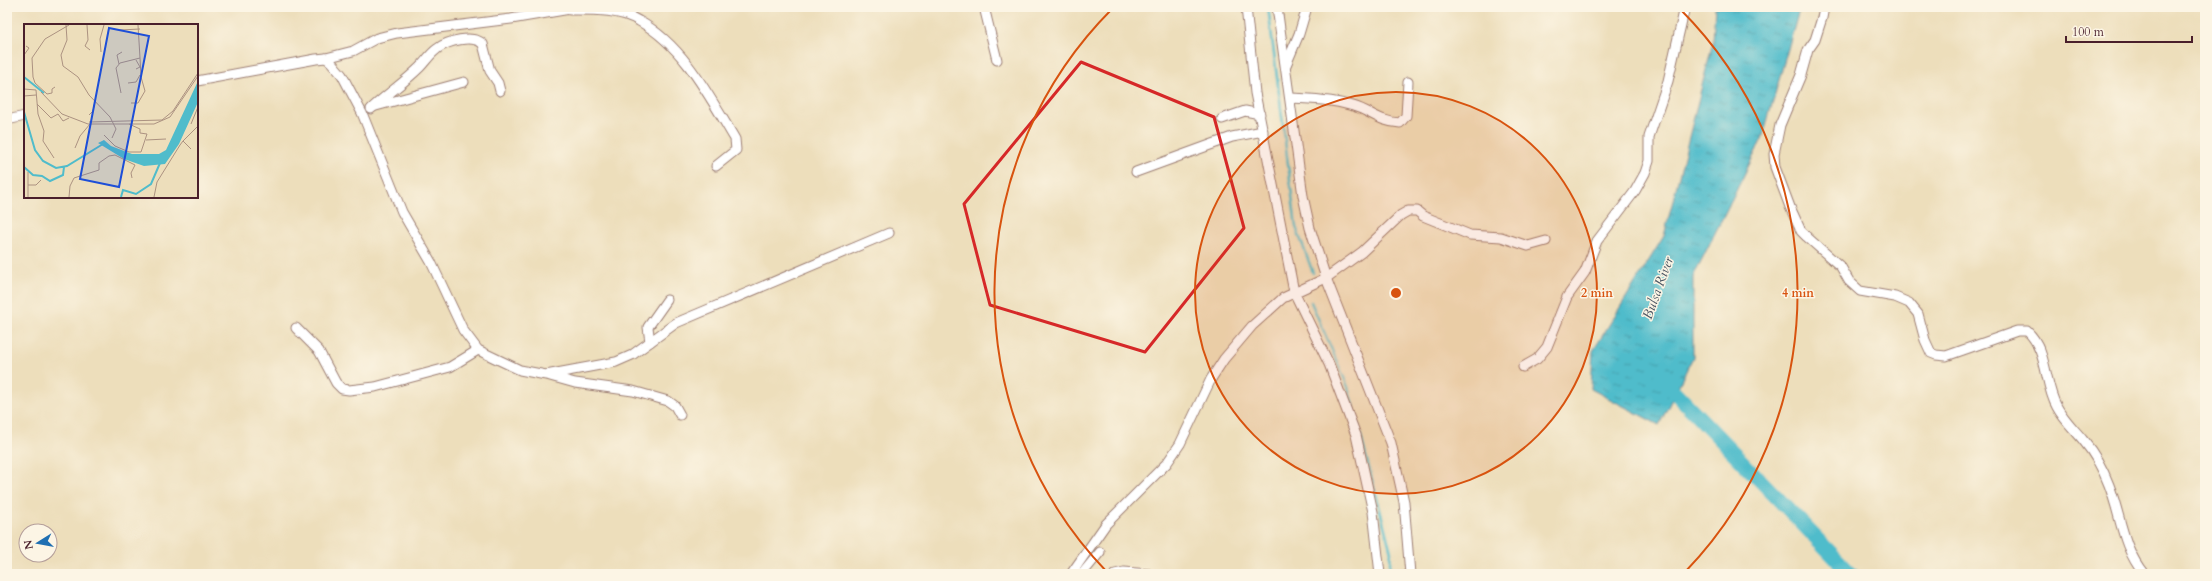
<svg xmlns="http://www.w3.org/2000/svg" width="2212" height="581" viewBox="0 0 2212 581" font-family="Cardo,serif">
<defs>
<pattern id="water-ripples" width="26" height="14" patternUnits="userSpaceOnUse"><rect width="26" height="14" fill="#50bccb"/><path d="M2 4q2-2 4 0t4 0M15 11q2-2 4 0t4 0" fill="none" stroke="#4498a5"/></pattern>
</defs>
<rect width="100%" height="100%" fill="#fcf5e5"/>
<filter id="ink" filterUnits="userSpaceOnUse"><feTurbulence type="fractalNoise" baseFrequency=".025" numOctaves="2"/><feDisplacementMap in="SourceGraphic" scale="8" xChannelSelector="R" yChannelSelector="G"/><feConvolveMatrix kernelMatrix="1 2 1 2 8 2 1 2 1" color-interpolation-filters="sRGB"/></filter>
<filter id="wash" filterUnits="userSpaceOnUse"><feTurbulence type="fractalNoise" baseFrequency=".012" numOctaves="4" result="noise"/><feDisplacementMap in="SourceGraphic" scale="16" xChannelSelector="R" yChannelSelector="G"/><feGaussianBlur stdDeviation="0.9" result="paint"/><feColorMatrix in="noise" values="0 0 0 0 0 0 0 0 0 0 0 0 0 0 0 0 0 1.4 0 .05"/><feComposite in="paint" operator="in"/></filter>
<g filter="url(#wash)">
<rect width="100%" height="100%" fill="#eddebb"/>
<polygon fill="url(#water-ripples)" stroke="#4d6e7b" points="1715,7 1800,7 1762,139 1693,277 1693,357 1659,425 1591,389 1593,351 1664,236 1713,42"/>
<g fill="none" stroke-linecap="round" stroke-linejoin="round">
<g stroke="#50bccb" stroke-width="2.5">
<polyline points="1268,7 1296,227 1313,273"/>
<polyline points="1311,302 1348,387 1391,552 1389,574"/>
</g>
<polyline stroke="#50bccb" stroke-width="15" points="1661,378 1851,574"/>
</g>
</g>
<g filter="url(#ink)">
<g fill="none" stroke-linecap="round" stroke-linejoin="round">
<g stroke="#9c7e73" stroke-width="11">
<g id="minor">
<polyline points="984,7 997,60"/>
<polyline points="1246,7 1255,93 1294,292 1329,364 1356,435 1373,512 1380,574"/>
<polyline points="1277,7 1303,196 1310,228 1326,278 1391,443 1404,502 1410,574"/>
<path d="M1824 7 1822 18 1815 40 1808 50 1801 75 1780 125 1774 154 1775 167 1790 207 1801 231 1807 237 1841 267 1849 281 1860 291 1895 297 1909 303 1918 314 1925 340 1931 353 1936 355 1946 356 2017 331H2027C2048 350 2044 384 2057 407 2064 420 2074 429 2083 440 2094 453 2103 469 2109 485 2121 516 2122 547 2144 574"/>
<path d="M570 10C593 10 619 9 639 21 684 46 709 96 735 139L736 150 716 166"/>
<polyline points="326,58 353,51 377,38 397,33 511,19 576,8"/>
<polyline points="1286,65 1299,34 1307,7"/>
<polyline points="197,81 316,59 326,58 331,62 342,75 362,113 402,212 431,262 463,330 478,350 520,370 546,375 616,362 632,355 676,323 889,233"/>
<path d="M1291 98C1312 99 1333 100 1353 106 1371 111 1379 122 1400 123L1406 116 1408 82"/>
<polyline points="376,106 464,82"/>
<path d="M371 109C387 94 405 82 420 67 426 61 430 54 437 49 447 41 473 34 483 44L490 71 498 83 500 91"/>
<polyline points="1222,119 1245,111 1260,114"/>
<polyline points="7,120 25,116"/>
<polyline points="1136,172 1232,137 1263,131"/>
<polyline points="296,328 319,351 336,383 342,389 349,390 375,387 450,367 478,350"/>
<polyline points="650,342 648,327 667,300"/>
<polyline points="1523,367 1537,359 1547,347 1567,297 1585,272 1597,241 1635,191 1645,173 1649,161 1649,137 1668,81 1685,7"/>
<polyline points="550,376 575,383 633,391 668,401 675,406 680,415"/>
<polyline points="1071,574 1106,524 1167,463 1180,444 1211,379 1224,359 1252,326 1283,298 1326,278 1362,252 1401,215 1408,211 1417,211 1423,216 1470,235 1501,237 1528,246 1546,241"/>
<polyline points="1082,574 1100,552"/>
<polyline points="1115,574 1124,572 1149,574"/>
</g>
</g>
<use href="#minor" stroke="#fff" stroke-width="9"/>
</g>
</g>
<path fill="none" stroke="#d62828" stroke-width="3" stroke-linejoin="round" d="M1081 62 1214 117 1244 228 1145 352 990 305 964 204Z"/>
<circle cx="1396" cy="293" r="201" fill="#d8530f" fill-opacity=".12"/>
<g fill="none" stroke="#d8530f" stroke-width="2">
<circle cx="1396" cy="293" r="201"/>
<path d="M1107 572A402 402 0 0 1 1112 9M1680 9A402 402 0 0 1 1685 572"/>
</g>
<g text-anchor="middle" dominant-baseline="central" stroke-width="3" stroke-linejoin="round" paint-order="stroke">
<g font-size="14" font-style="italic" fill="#4c5663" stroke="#fcf5e5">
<text transform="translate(1658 288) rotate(-70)">Bulsa River</text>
</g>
</g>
<g transform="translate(24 24)">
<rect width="174" height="174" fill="#eddebb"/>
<path d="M174 57V78L155 120 141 140 120 142 100 135 74 119 80 116 87 122 108 130H135L142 126Z" fill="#50bccb"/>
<path fill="none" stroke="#50bccb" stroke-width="2" d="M0 53 20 69M0 88 11 126 19 137 32 144 43 142 79 120M0 143 9 151 18 152 26 157 39 151 40 143M97 173 99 166 112 170 127 160 136 139"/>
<path fill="none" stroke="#ac9281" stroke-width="1" d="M42 1 43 16 37 31 39 42 54 53 65 71 86 93 92 105 88 114M63 1 64 16 61 22 66 26M96 6 116 5M77 28 76 15 80 1M0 31 5 24 2 22M95 40 93 31 98 28M112 45 116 43 112 36M104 59 112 58 116 51M31 63 28 65V69L23 70 11 59 9 53 8 34 21 15 45 1M0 65 12 66 14 90 20 107 19 117 30 134M17 68 38 90 64 100H130L146 93 174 52M97 69 92 44 96 39 116 34 114 1M0 72 12 71M107 79H114L121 67 117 53 116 34M13 80 27 94 34 90 39 97 45 94M65 91 69 87 71 77M65 98 138 96 149 87 174 49M167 100 174 83M80 111 91 122 105 128H117L123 110 116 109V105L105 100M122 116 142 115M159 117 174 102M51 124 56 112 66 100M4 161H12L17 156M4 173V148M45 173 46 162 50 154 75 146V139L85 132 91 131 111 141 107 149 108 154M130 173 133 158 156 121 159 117 167 125"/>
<path fill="#1d4ed8" fill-opacity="0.15" stroke="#1d4ed8" stroke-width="2" d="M85 4 125 12 95 163 56 155Z"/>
<rect width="174" height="174" fill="none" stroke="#4a1f2b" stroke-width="2"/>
</g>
<circle cx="1396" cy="293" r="6" fill="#d8530f" stroke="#fcf5e5" stroke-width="2"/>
<g font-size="12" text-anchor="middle" font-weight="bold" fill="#d8530f" stroke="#fcf5e5" stroke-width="3" stroke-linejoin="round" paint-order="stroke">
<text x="1597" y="297">2 min</text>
<text x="1798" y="297">4 min</text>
</g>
<rect width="2212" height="581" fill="none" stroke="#fcf5e5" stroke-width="24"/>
<g transform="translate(38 543) rotate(259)"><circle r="19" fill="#fcf5e5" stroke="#b59f9b"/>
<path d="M0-3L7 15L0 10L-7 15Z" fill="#1f6fb2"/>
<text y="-6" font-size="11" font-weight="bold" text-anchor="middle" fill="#4a1f2b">N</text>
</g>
<path d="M2066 36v6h126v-6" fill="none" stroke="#4a1f2b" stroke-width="2"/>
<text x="2072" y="36" font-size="12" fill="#4a1f2b" stroke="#fcf5e5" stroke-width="3" paint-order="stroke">100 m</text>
</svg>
